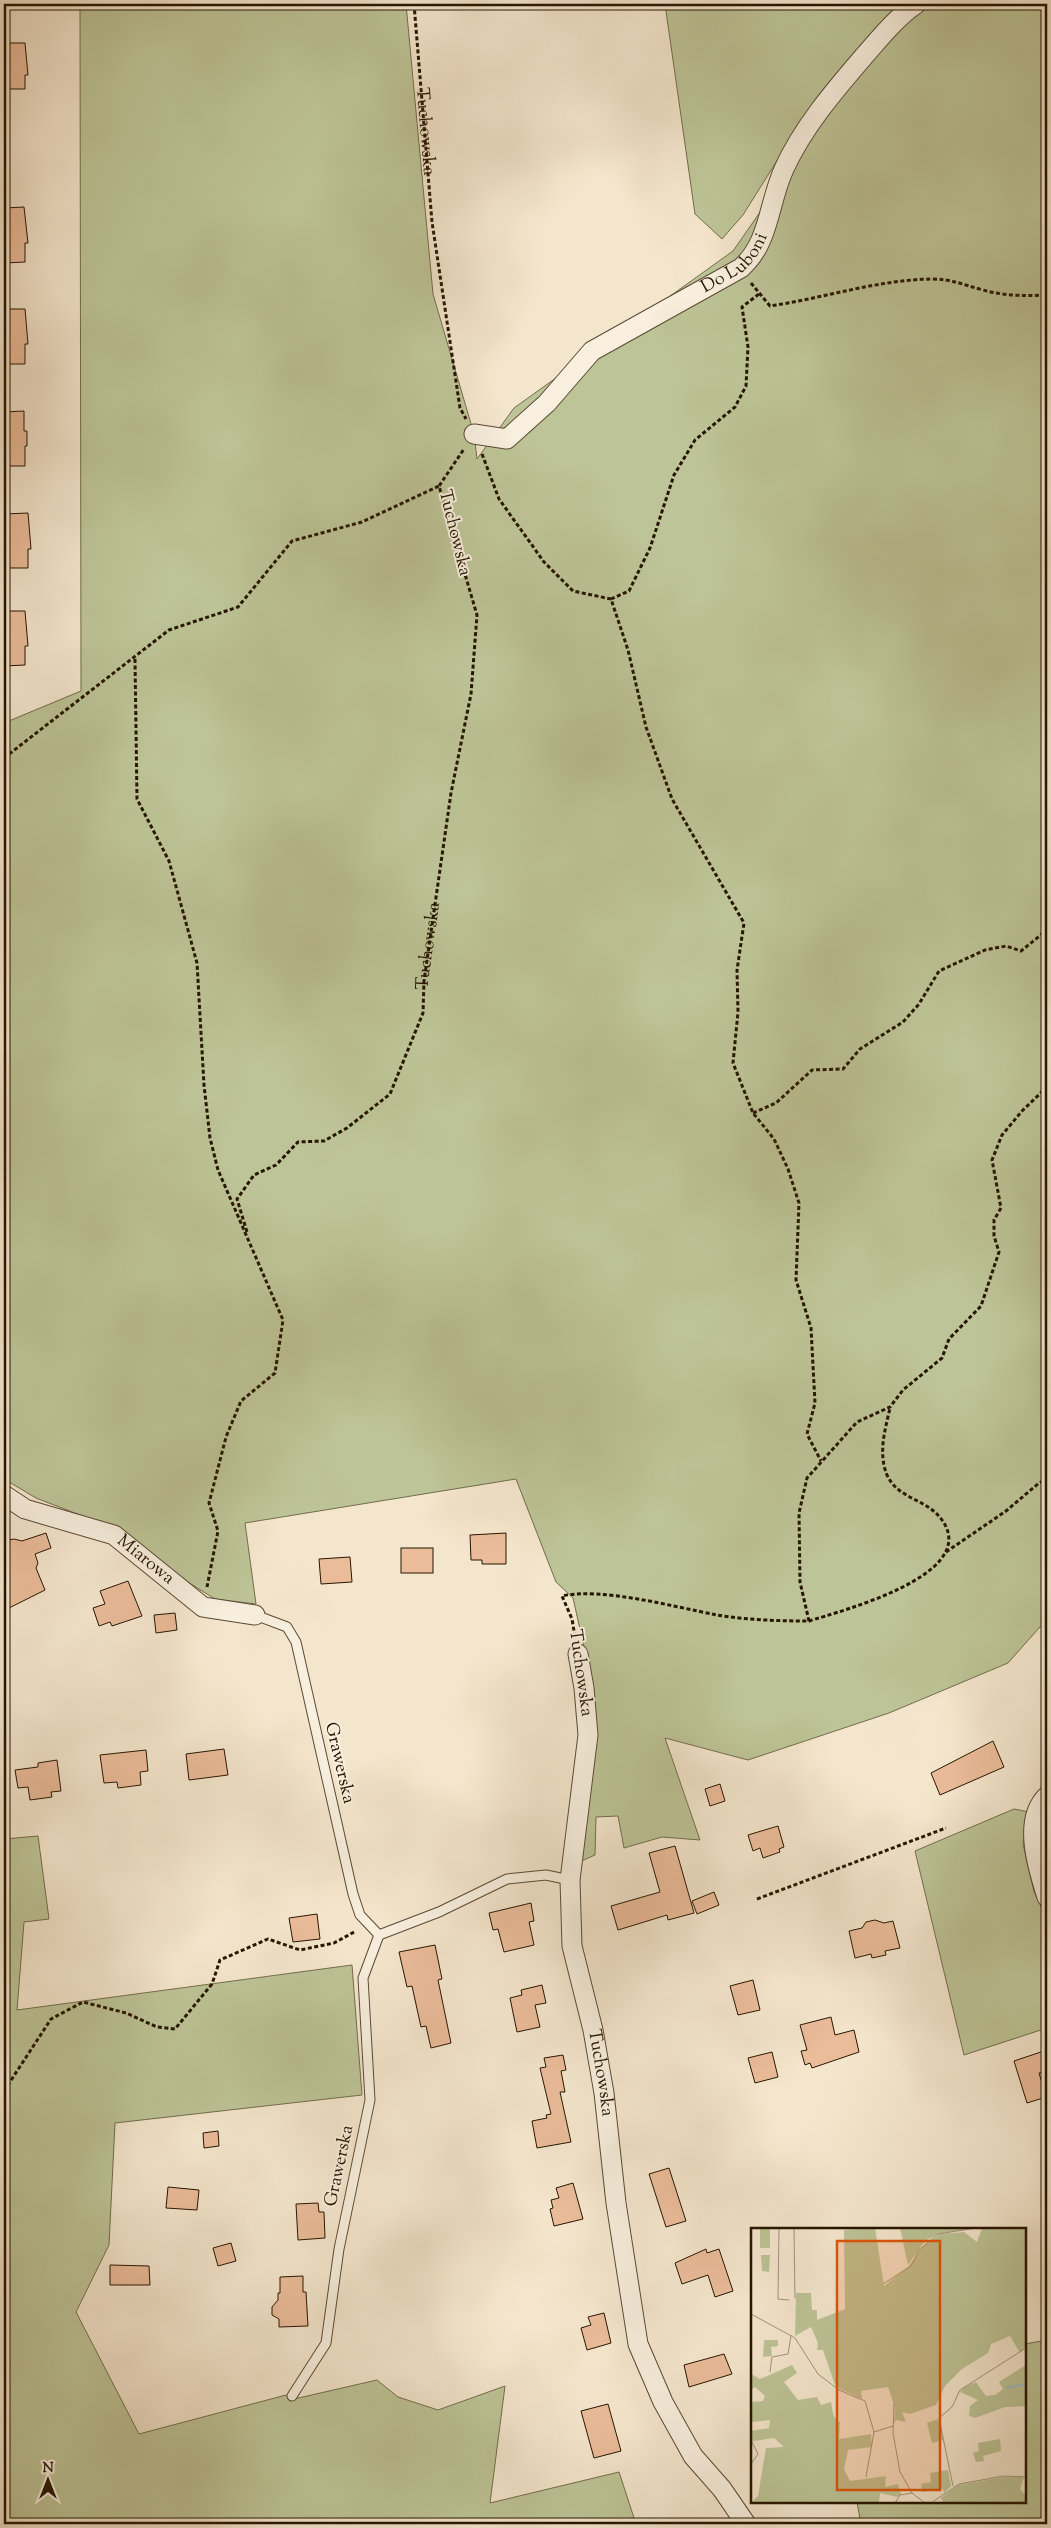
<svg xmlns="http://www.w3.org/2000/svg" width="1051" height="2528" viewBox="0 0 1051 2528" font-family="'Sorts Mill Goudy',serif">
<rect width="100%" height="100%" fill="#f4e6cd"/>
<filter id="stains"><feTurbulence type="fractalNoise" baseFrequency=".004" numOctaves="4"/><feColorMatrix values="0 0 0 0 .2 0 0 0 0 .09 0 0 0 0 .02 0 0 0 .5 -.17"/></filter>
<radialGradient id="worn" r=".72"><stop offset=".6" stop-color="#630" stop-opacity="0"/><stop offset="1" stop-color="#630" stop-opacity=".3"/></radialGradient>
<g fill="#bdc497" stroke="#726d4c">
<polygon points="80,4 406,4 433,294 474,434 477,459 514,408 733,251 866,60 924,4 1047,4 1047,1619 1008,1663 889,1713 748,1760 665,1738 700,1840 662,1837 624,1848 618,1816 596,1817 595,1855 577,1863 593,1753 594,1692 573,1598 556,1582 516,1479 245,1523 256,1604 215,1599 167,1569 124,1532 36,1498 4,1479 4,723 81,691"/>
<polygon points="665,4 899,4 800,124 743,215 722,239 695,214"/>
<polygon points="1014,1809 1029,1812 1023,1844 1034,1892 1047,1919 1047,2028 964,2055 915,1851"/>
<polygon points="38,1836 49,1919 24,1922 17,2010 352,1965 362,2095 115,2123 109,2245 76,2312 139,2434 286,2395 294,2399 377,2380 398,2397 438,2410 505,2386 490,2503 619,2472 636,2524 4,2524 4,1839"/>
<polygon points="1047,2340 1047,2523 861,2524 857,2502 1025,2502 1025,2344"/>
</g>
<g fill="#ebbc9a" stroke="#261601">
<polygon points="4,43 25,43 28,75 25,75 25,89 4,89"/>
<polygon points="24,207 28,243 25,243 25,262 4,263 4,208"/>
<polygon points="4,309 25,309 28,344 25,344 25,364 4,364"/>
<polygon points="24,411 24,431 27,431 27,446 25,446 25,466 4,466 4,412"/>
<polygon points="28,513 31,549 28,549 28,568 4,568 4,514"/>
<polygon points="4,611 25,611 28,646 25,646 25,665 4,666"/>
<polygon points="46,1533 51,1548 35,1554 38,1563 36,1568 45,1590 9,1608 4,1595 4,1548 9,1540 14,1539 22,1541"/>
<polygon points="506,1533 506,1564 482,1564 482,1560 471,1560 470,1535"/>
<rect x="401" y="1548" width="32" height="25"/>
<polygon points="350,1557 352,1582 321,1584 319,1559"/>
<polygon points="128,1581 142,1616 112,1626 110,1622 99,1626 93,1608 105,1604 100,1591"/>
<polygon points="175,1613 177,1630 156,1633 154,1615"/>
<polygon points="993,1741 1004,1767 940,1795 931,1773"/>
<polygon points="224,1749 228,1775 189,1780 186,1754"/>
<polygon points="146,1750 148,1771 140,1772 141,1785 118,1788 117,1782 104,1783 100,1755"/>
<polygon points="57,1760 61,1791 51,1792 52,1797 30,1800 28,1787 18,1788 15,1770 38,1767 38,1763"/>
<polygon points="720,1784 725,1801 710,1806 705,1789"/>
<polygon points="778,1826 784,1847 779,1849 780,1852 763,1858 760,1848 753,1851 748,1835"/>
<polygon points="675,1846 694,1913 668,1920 667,1915 618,1930 611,1906 660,1892 649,1853"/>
<polygon points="714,1892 719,1905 697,1914 692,1901"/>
<polygon points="531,1903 534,1921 529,1922 534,1945 504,1952 498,1929 493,1930 489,1913"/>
<polygon points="317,1914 320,1939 293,1942 289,1918"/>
<polygon points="875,1920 884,1923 893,1921 900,1948 885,1951 886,1955 872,1958 871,1954 855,1958 849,1931 862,1928 866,1922"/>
<polygon points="435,1945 442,1979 438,1980 451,2043 431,2048 426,2026 421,2027 412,1986 407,1987 399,1952"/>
<polygon points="753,1980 760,2010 738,2015 730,1986"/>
<polygon points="542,1985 546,2003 535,2005 540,2027 517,2032 510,1998 522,1995 521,1990"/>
<polygon points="831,2017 835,2035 854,2030 859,2052 812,2068 810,2063 805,2065 801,2051 807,2050 800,2025"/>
<polygon points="1047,2050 1047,2071 1039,2073 1046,2097 1027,2103 1014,2061"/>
<polygon points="772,2052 778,2077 755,2083 748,2058"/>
<polygon points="563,2055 566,2070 561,2071 565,2092 560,2092 571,2142 537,2148 532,2121 547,2118 546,2115 551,2114 540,2068 546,2067 544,2058"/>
<polygon points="218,2131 219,2146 204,2148 203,2133"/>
<polygon points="669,2168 686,2221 666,2227 649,2174"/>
<polygon points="573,2183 583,2219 554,2226 550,2209 553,2208 551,2200 559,2198 556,2188"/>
<polygon points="168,2187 199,2190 197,2210 166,2208"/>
<polygon points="318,2203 319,2212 324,2212 325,2238 298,2240 296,2204"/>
<polygon points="231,2243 236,2261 218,2266 213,2248"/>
<polygon points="706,2249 707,2253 719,2249 733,2291 715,2297 708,2275 682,2284 675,2263"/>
<polygon points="110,2265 149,2266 150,2285 110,2285"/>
<polygon points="303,2276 303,2292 306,2292 308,2326 279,2327 279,2319 272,2315 272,2307 278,2300 278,2293 280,2293 280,2277"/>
<polygon points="604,2313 611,2343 587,2350 581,2328 591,2325 588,2317"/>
<polygon points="724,2354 732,2374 689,2387 684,2365"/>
<polygon points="608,2404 621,2451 594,2458 581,2411"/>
</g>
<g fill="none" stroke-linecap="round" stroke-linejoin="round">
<g stroke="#5a4a34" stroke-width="11">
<g id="lane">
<polyline points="255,1615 287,1627 296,1642 353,1894 360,1915 379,1935"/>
<polyline points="379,1935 439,1912 507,1879 546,1875 570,1880"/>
<polyline points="292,2396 326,2343 339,2249 370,2100 363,1978 379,1935"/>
</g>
</g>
<g stroke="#5a4a34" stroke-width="21">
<g id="street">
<path id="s3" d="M474 434 507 439 547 403 592 351 741 268C770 242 768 204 784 169 803 127 835 90 865 55 881 37 896 18 916 4"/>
<path id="s4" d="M4 1495 25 1509 114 1535 203 1607 255 1615"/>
<path id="s5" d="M578 1654 584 1688 588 1735 570 1880 572 1946 593 2030 604 2093 616 2203 638 2344 663 2402 693 2456 722 2489 746 2524"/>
<path d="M1047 1796C1022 1820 1038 1869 1047 1897"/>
</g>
</g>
<g stroke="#261601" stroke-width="3" stroke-dasharray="4 2.5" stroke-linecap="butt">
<path id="s1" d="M414 4 432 222 460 408 466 419"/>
<path d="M751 283 770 306C824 298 877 280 931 279 952 279 964 285 983 290 1004 296 1026 296 1047 295"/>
<polyline points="482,454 499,499 544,562 573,591 611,599 628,650 646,727 672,799 744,923 737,970 738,1012 733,1063 753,1113 774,1139 788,1169 799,1203 796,1280 811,1328 815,1403 807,1434 821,1461"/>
<polyline points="611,599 629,591 650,548 674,475 695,440 735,407 746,386 748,347 742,307 759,294"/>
<polyline points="135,659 137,799 169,861 197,963 204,1085 210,1138 218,1170 283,1320 275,1373 241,1401 226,1437 209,1503 218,1531 207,1587"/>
<polyline points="4,758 169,630 238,607 292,541 362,522 439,486"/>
<polyline points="753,1113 776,1103 812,1070 843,1069 860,1049 903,1022 919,1004 939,971 985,950 1006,946 1021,951 1047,930"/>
<path id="s2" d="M247 1232 237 1199 254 1175 276 1165 298 1142 324 1141 347 1128 390 1094 423 1013 424 981 451 793 471 694 477 615 439 486 464 449"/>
<polyline points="946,1552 1006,1511 1039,1483 1047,1479"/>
<path d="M809 1621C841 1611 976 1576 944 1523 929 1498 899 1501 887 1475 878 1453 885 1430 890 1408"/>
<path d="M575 1637 572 1619 562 1596C601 1587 675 1607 717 1615 747 1620 778 1621 809 1621L800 1582 799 1513 807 1478 857 1422 890 1407 903 1390 942 1358 949 1339 981 1306 999 1252 994 1236V1220L1001 1208 992 1160 1002 1135 1022 1111 1047 1087"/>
<polyline points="757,1899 946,1828"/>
<polyline points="4,2091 51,2019 83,2002 126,2013 157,2027 175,2029 212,1984 220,1960 268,1939 300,1950 334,1943 356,1931"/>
</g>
<use href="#lane" stroke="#f8efde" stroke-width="9"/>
<use href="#street" stroke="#f8efde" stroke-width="19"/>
</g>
<g text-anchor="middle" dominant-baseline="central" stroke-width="4" stroke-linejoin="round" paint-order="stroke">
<g font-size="18" fill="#261601" stroke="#f8efde">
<text stroke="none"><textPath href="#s1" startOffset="128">Tuchowska</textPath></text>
<text stroke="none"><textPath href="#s3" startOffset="325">Do Luboni</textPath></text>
<text transform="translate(454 533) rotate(76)">Tuchowska</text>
<text stroke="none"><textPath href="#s2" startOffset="382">Tuchowska</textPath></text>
<text stroke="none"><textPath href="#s4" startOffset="158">Miarowa</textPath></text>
<text transform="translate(580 1673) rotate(82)">Tuchowska</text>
<text transform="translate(339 1763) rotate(77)">Grawerska</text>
<text stroke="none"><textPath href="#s5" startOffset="424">Tuchowska</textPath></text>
<text transform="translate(340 2166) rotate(-78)">Grawerska</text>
</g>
</g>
<g transform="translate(751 2228)">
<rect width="275" height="275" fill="#f4e6cd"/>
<path d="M9 0H19V20H9ZM124 0 133 58 158 38 171 19 189 6 213 4 226 14 231 0H275V118L269 125 259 108 240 116 237 125 211 141 194 158 185 177 159 186 151 184 155 194 145 192 143 196 144 180 137 159 110 163 111 171 89 161 84 157 72 122H66L67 115 60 99 44 108 45 65H60L61 82H66V92L94 81 93 2ZM149 0 166 1 222 0 187 6 174 13 157 37ZM10 27H19L18 44 11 43ZM13 112H27V118L20 119 21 128 12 129ZM41 137 46 145 33 154 47 172 66 169 70 177 80 174 82 186 86 194H89L88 211 120 206 121 219 97 222 93 241 99 253 135 248 134 259 147 256 150 266 146 269 129 265 128 275H0L7 268 15 220 33 219 23 210 2 213 0 210V203L18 200 19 192 0 194V174L12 173 14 168 4 159 0 162V146L9 151ZM275 137V178L254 179 224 190 218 188 219 178 227 172 209 164 213 159 225 154 235 168 244 167 252 161 248 154ZM187 191 192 212 181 215 176 195ZM249 211 250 223 232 228 233 233 225 234 222 225 228 223 227 215ZM197 242 200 258 193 265 192 261 171 264 170 256 180 254 179 245ZM253 249H273L269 261 275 268V275H193L190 270 207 257Z" fill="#bdc497"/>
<path fill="none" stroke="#a0bdc2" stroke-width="2.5" d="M255 160 275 156"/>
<path fill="none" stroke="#a2937b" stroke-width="1" d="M28 0 27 71 38 72M43 0 44 70M81 0H109M132 56 160 38 168 22 187 6 225 0M0 86 44 110 67 146 88 162 114 173 123 204 115 249M19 144 21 129 37 126 40 107M143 176 142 205 149 244 161 265 174 275M123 204 142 198M0 212 7 226 0 236M202 258 188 190 201 179 209 162 275 120M144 275 149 267 161 265M180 275 208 256 253 248 275 249"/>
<path fill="#de560b" fill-opacity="0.15" stroke="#de560b" stroke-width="2.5" d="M86 13H189V262H86Z"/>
<rect width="275" height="275" fill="none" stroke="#261601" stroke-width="2.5"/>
</g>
<rect width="1051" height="2528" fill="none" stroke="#f4e6cd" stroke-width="20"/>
<rect x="5" y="5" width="1041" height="2518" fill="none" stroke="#261601" stroke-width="2.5"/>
<rect x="10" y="10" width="1031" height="2508" fill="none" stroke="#261601"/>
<g transform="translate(48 2480)" stroke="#f8efde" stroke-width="4" paint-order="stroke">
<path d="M0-4L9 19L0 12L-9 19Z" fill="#261601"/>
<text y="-8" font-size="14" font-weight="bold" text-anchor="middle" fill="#261601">N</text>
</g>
<rect width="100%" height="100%" filter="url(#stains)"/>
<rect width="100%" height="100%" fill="url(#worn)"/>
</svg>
